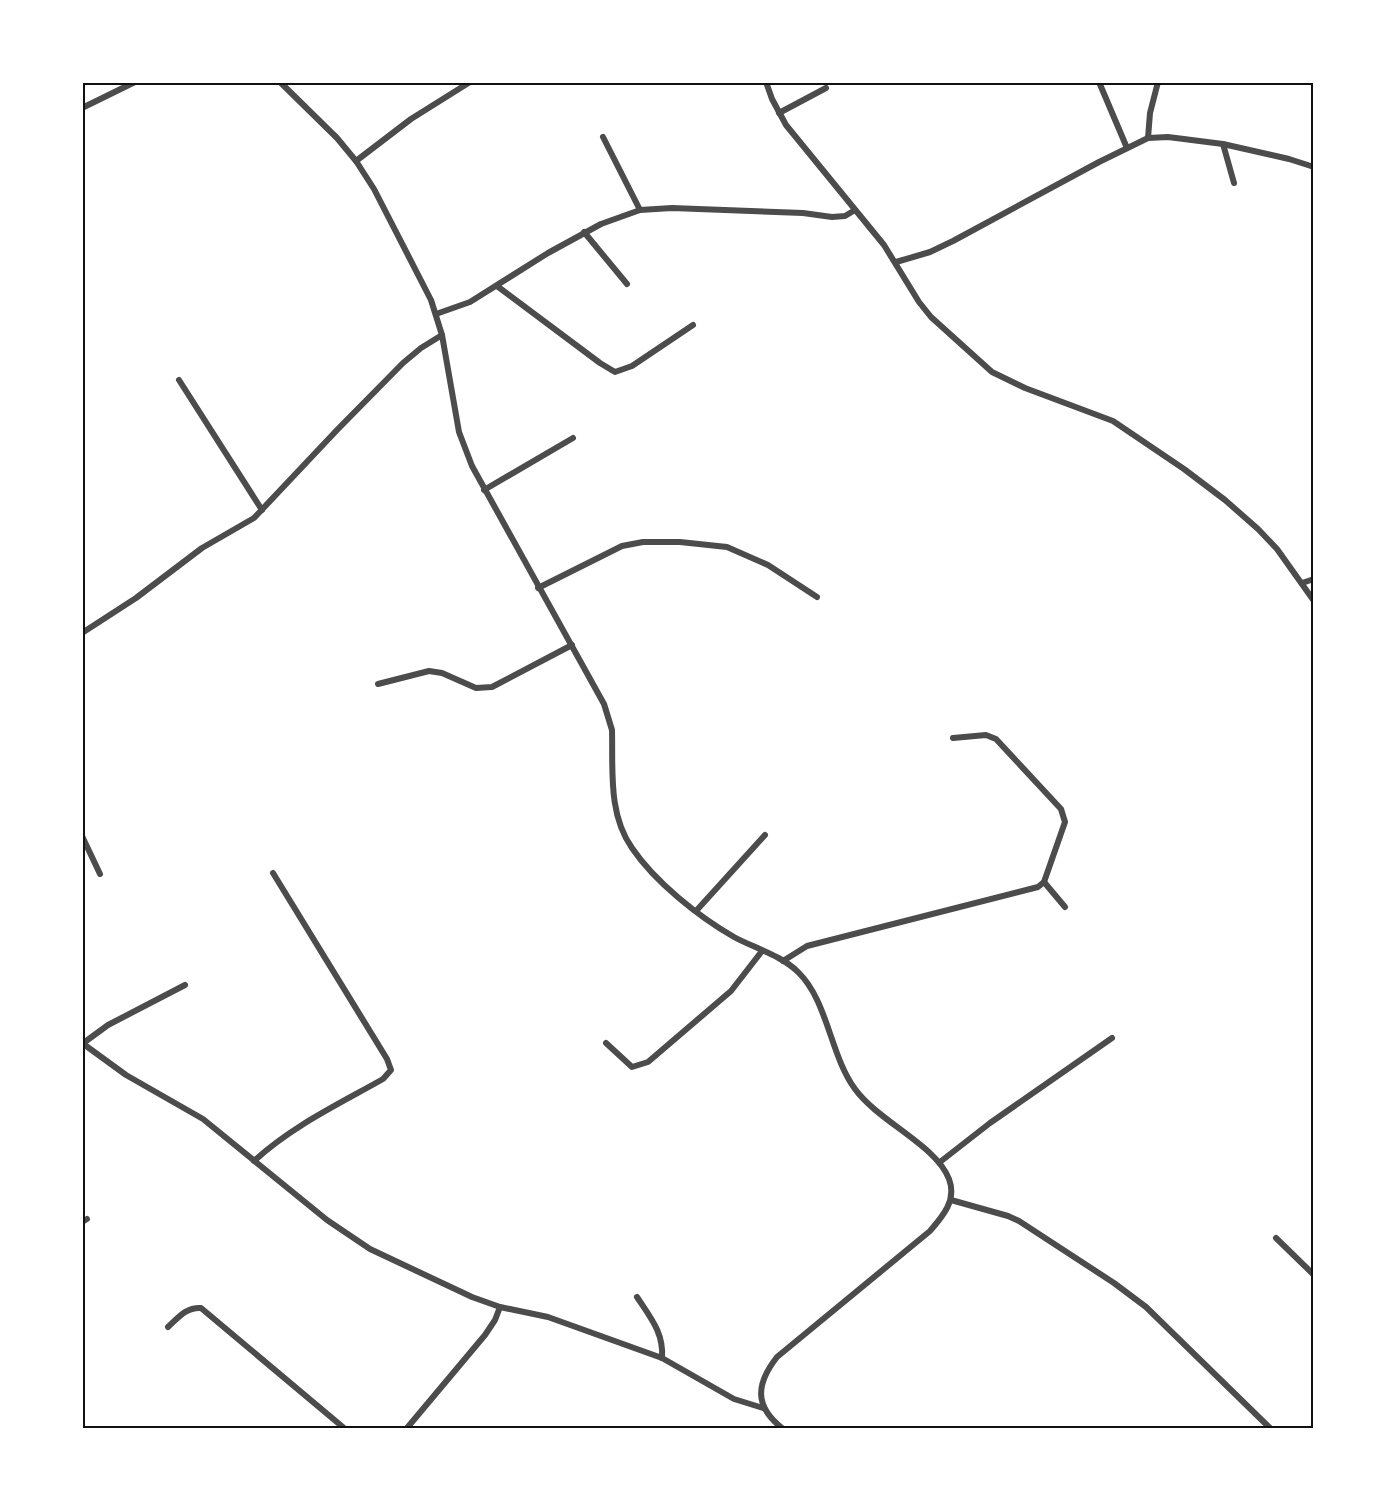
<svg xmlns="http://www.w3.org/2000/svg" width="1396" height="1511" viewBox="0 0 1396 1511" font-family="Lora,serif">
<rect width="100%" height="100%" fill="#fff"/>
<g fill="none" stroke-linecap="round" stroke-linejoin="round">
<g stroke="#4c4c4c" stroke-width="6">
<path d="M280 82 337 138 356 161 374 189 431 300 442 335 459 432 472 466 604 704 612 730C613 770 608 814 632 848 655 882 699 917 734 937 754 948 781 955 798 972 828 1001 830 1055 855 1089 879 1122 936 1145 949 1179 957 1200 943 1216 930 1231L777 1357C756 1384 754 1406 782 1428"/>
<polyline points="766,82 772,99 786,125 884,245 919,302 931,317 992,372 1025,388 1113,421 1184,469 1225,500 1258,529 1277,549 1314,601"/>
<polyline points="1099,82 1127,148"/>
<polyline points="82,108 135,82"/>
<polyline points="779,113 826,88"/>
<polyline points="603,137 640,210"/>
<polyline points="1148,138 1150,113 1158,82"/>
<polyline points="1223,144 1234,183"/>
<polyline points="356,161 411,119 470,82"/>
<polyline points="584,232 627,284"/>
<polyline points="896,262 930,252 953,241 1099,162 1148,138 1168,137 1223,144 1289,159 1314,167"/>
<polyline points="497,286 600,363 615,372 632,366 693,325"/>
<polyline points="436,314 470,302 548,253 601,224 640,210 672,208 803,213 832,217 845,216 855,210"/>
<polyline points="179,380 262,510"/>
<polyline points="484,490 573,438"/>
<polyline points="1302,583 1314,579"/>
<polyline points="538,588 622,546 643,542 680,542 727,547 768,565 817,597"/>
<polyline points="82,633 136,598 202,548 254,518 337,430 403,363 421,348 442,335"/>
<polyline points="378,684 429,671 442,673 476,688 492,687 572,645"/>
<polyline points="82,836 100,874"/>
<polyline points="1044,882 1065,907"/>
<polyline points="696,911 765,835"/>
<polyline points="783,961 807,946 1038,887 1044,882 1065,822 1061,809 996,739 986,735 953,738"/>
<polyline points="82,1043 126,1075 203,1119 327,1220 370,1249 472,1297 500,1307 548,1317 662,1358 734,1399 763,1408"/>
<polyline points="606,1043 632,1067 648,1062 731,991 762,951"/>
<polyline points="82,1044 108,1025 185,985"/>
<path d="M254 1161C292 1126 339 1104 383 1079L391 1070 387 1059 273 873"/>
<polyline points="940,1162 990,1123 1112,1038"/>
<polyline points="951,1200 1008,1216 1019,1221 1114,1283 1146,1307 1270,1428"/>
<polyline points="82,1222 87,1219"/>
<polyline points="1276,1238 1314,1275"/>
<path d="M637 1297C650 1317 664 1333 662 1358"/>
<path d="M168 1327C178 1318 186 1307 201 1308L344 1428"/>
<polyline points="407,1428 485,1335 495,1320 500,1307"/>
</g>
</g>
<rect width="1396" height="1511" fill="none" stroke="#ffffff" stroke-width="168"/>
<rect x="84" y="84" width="1228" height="1343" fill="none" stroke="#111" stroke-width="2"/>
</svg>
